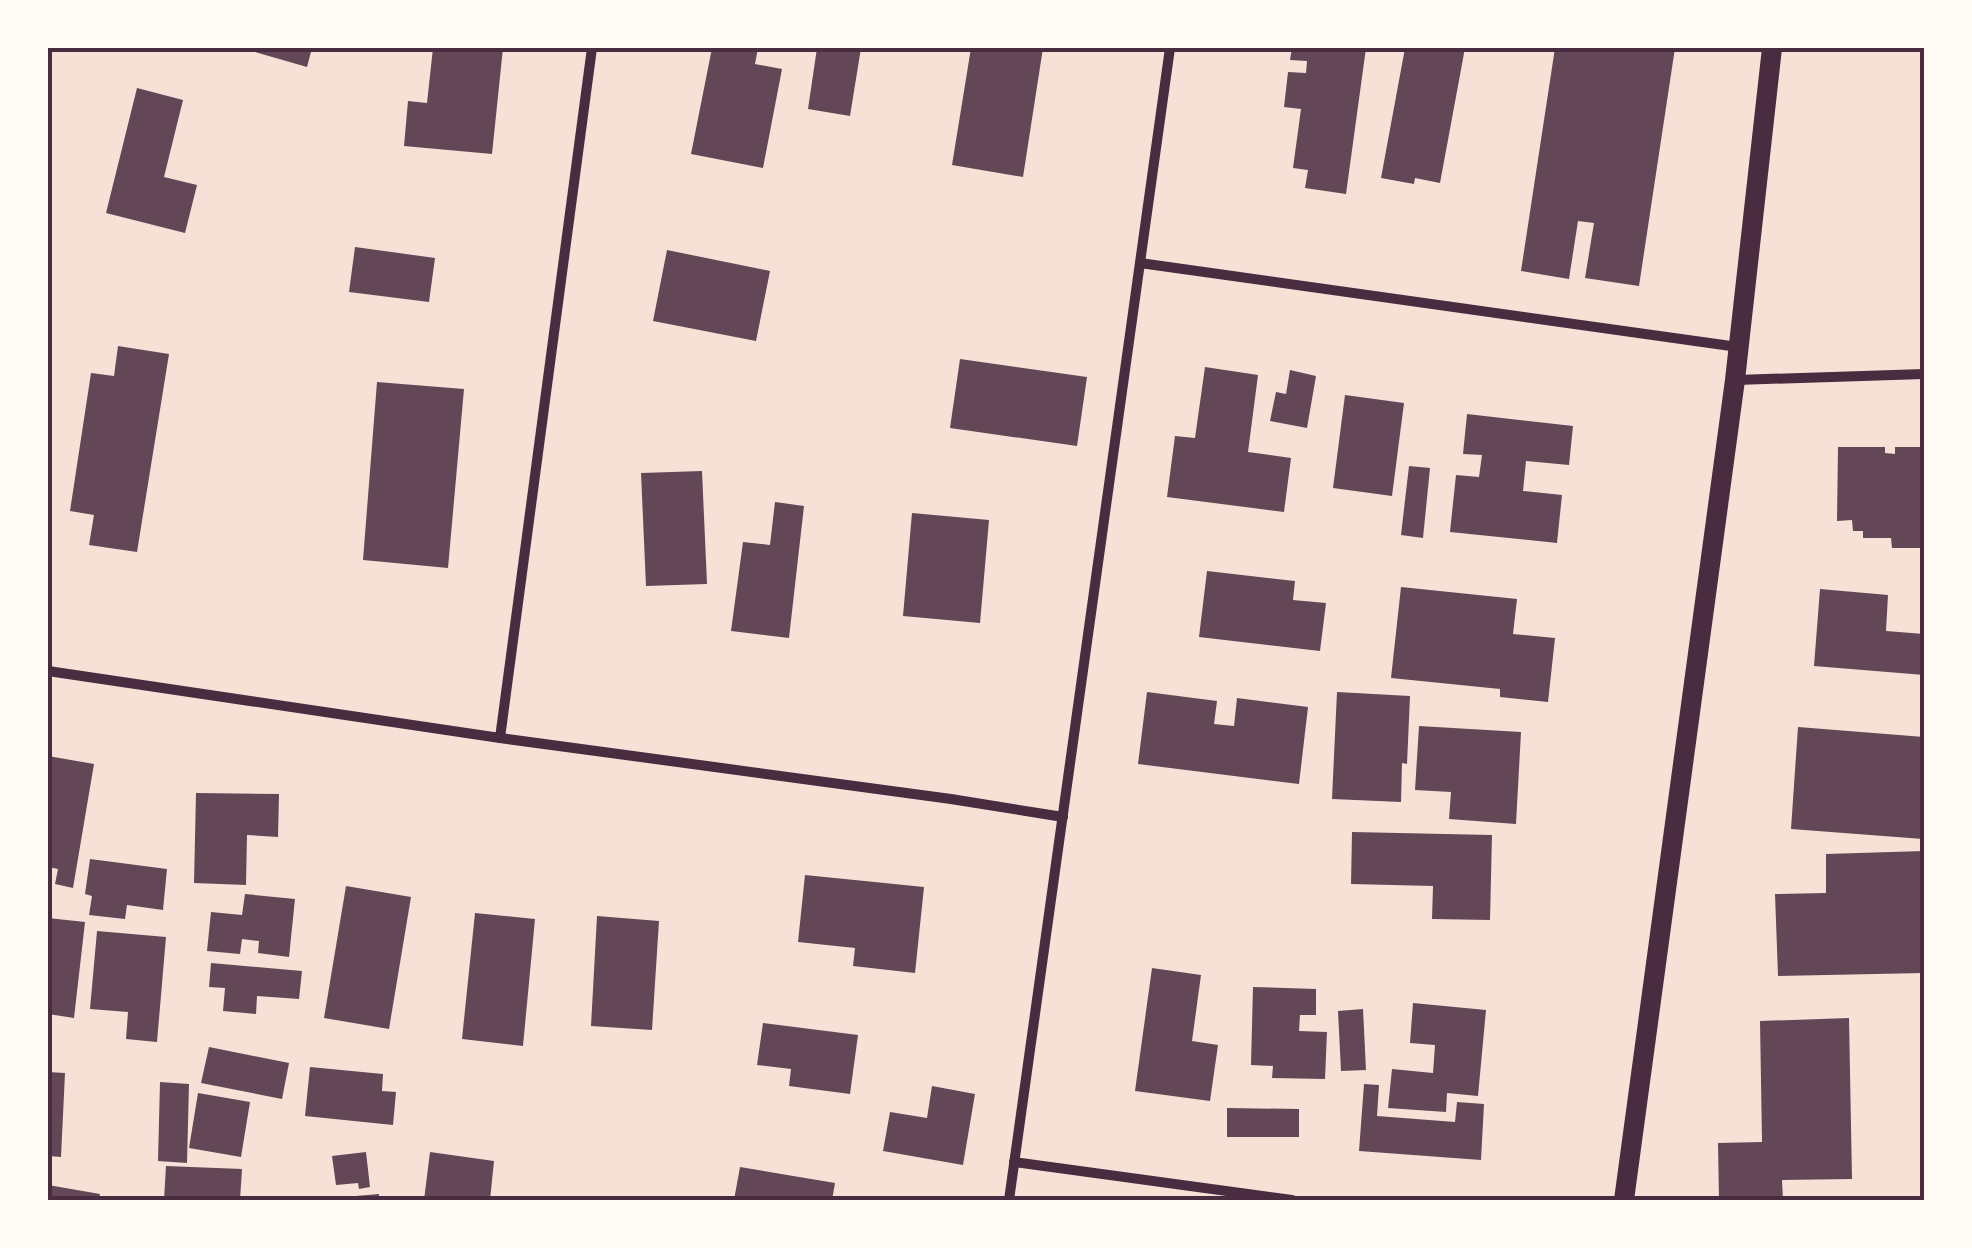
<svg xmlns="http://www.w3.org/2000/svg" width="1972" height="1248" viewBox="0 0 1972 1248" font-family="'Golos Text',sans-serif">
<rect width="100%" height="100%" fill="#f7e1d7"/>
<g fill="#644757">
<polygon points="241,48 312,48 307,67"/>
<polygon points="433,48 503,48 492,154 404,146 408,101 427,103"/>
<polygon points="712,48 758,48 755,64 782,69 763,168 691,154"/>
<polygon points="817,48 861,48 850,116 808,109"/>
<polygon points="971,48 1043,48 1023,177 952,165"/>
<polygon points="1292,48 1366,48 1346,194 1305,188 1308,170 1293,168 1301,109 1284,107 1288,72 1306,73 1307,61 1290,60"/>
<polygon points="1405,48 1465,48 1440,183 1415,178 1414,184 1381,178"/>
<polygon points="1555,48 1675,48 1639,286 1585,278 1594,223 1578,221 1569,279 1521,271"/>
<polygon points="137,88 183,100 164,177 197,185 185,233 106,213"/>
<polygon points="355,247 435,258 429,302 349,292"/>
<polygon points="667,250 770,271 756,341 653,321"/>
<polygon points="118,346 169,354 137,552 89,545 94,515 70,511 91,373 114,376"/>
<polygon points="960,359 1087,377 1077,446 950,428"/>
<polygon points="1205,367 1258,375 1248,452 1291,458 1284,512 1167,497 1175,436 1195,438"/>
<polygon points="1290,370 1316,376 1307,428 1270,421 1276,392 1286,394"/>
<polygon points="377,382 464,389 448,568 363,560"/>
<polygon points="1345,395 1404,403 1392,496 1333,488"/>
<polygon points="1467,414 1573,426 1569,465 1526,461 1523,491 1562,495 1557,543 1450,532 1456,475 1479,477 1482,455 1463,454"/>
<polygon points="1838,447 1885,447 1885,453 1895,454 1895,447 1924,447 1924,548 1892,548 1891,538 1863,538 1863,531 1853,531 1852,520 1837,521"/>
<polygon points="1409,466 1430,468 1423,538 1401,535"/>
<polygon points="702,471 707,584 646,586 641,473"/>
<polygon points="775,502 804,506 789,638 731,631 743,542 770,545"/>
<polygon points="912,513 989,520 980,623 903,616"/>
<polygon points="1207,571 1295,581 1293,600 1326,603 1320,651 1199,637"/>
<polygon points="1401,587 1517,599 1513,634 1555,638 1548,702 1500,697 1500,689 1391,678"/>
<polygon points="1820,589 1888,595 1886,631 1924,634 1924,675 1814,666"/>
<polygon points="1147,692 1217,701 1214,724 1234,726 1237,698 1308,707 1299,784 1138,764"/>
<polygon points="1337,692 1410,696 1407,764 1402,763 1401,802 1332,799"/>
<polygon points="1419,726 1521,732 1516,824 1449,819 1451,792 1415,790"/>
<polygon points="1798,727 1924,737 1923,839 1791,829"/>
<polygon points="48,756 94,764 73,888 55,884 58,869 48,867"/>
<polygon points="196,793 279,794 278,837 247,835 246,885 194,883"/>
<polygon points="1352,832 1492,835 1490,920 1432,919 1433,886 1351,884"/>
<polygon points="1924,851 1924,973 1778,976 1775,894 1826,893 1826,854"/>
<polygon points="90,859 167,869 163,910 127,905 125,919 89,915 92,896 85,894"/>
<polygon points="805,875 924,887 915,973 853,966 855,948 798,942"/>
<polygon points="346,886 411,897 389,1029 324,1018"/>
<polygon points="245,894 295,899 289,957 258,953 259,941 242,939 240,954 207,951 211,912 242,915"/>
<polygon points="475,913 535,919 523,1046 462,1039"/>
<polygon points="597,916 659,921 652,1030 591,1026"/>
<polygon points="48,918 85,922 74,1018 48,1014"/>
<polygon points="97,931 166,937 157,1042 126,1039 128,1012 90,1009"/>
<polygon points="211,963 302,971 299,999 257,996 256,1014 223,1011 225,988 209,987"/>
<polygon points="1152,968 1201,975 1192,1041 1218,1045 1210,1101 1135,1091"/>
<polygon points="1253,987 1316,989 1316,1015 1300,1015 1299,1031 1327,1032 1325,1079 1272,1078 1273,1066 1251,1065"/>
<polygon points="1413,1003 1486,1010 1478,1096 1447,1093 1446,1112 1388,1108 1392,1069 1433,1073 1435,1045 1410,1043"/>
<polygon points="1363,1009 1366,1070 1341,1071 1338,1011"/>
<polygon points="1849,1018 1852,1179 1782,1180 1783,1200 1719,1200 1718,1143 1762,1142 1760,1021"/>
<polygon points="763,1023 858,1035 850,1094 789,1086 791,1069 757,1065"/>
<polygon points="209,1047 289,1063 282,1099 201,1083"/>
<polygon points="310,1067 383,1074 382,1091 396,1092 393,1125 305,1116"/>
<polygon points="48,1072 65,1073 61,1157 48,1156"/>
<polygon points="160,1082 189,1084 187,1163 158,1161"/>
<polygon points="1364,1084 1379,1085 1377,1116 1455,1122 1457,1102 1484,1104 1481,1160 1359,1151"/>
<polygon points="932,1086 975,1094 963,1165 883,1151 890,1112 927,1118"/>
<polygon points="198,1093 250,1102 241,1157 189,1148"/>
<polygon points="1227,1108 1299,1109 1299,1137 1227,1137"/>
<polygon points="366,1152 370,1187 359,1189 358,1183 336,1185 332,1156"/>
<polygon points="430,1152 494,1161 490,1200 424,1200"/>
<polygon points="166,1166 242,1169 240,1200 164,1200"/>
<polygon points="740,1167 835,1183 832,1200 734,1200"/>
<polygon points="48,1185 100,1194 99,1200 48,1200"/>
<polygon points="379,1194 379,1200 344,1200 344,1197"/>
</g>
<g fill="none" stroke-linecap="round" stroke-linejoin="round">
<g stroke="#4a2c40" stroke-width="10">
<polyline points="1140,263 1738,347"/>
<polyline points="1736,380 1924,374"/>
<polyline points="48,671 500,738 951,799 1063,817"/>
<polyline points="500,738 592,48"/>
<polyline points="1014,1162 1292,1200"/>
<polyline points="1009,1200 1170,48"/>
</g>
<polyline stroke="#4a2c40" stroke-width="20" points="1624,1200 1735,380 1772,48"/>
</g>
<rect width="1972" height="1248" fill="none" stroke="#fffaf5" stroke-width="100"/>
<rect x="50" y="50" width="1872" height="1148" fill="none" stroke="#4a2c40" stroke-width="4"/>
</svg>
